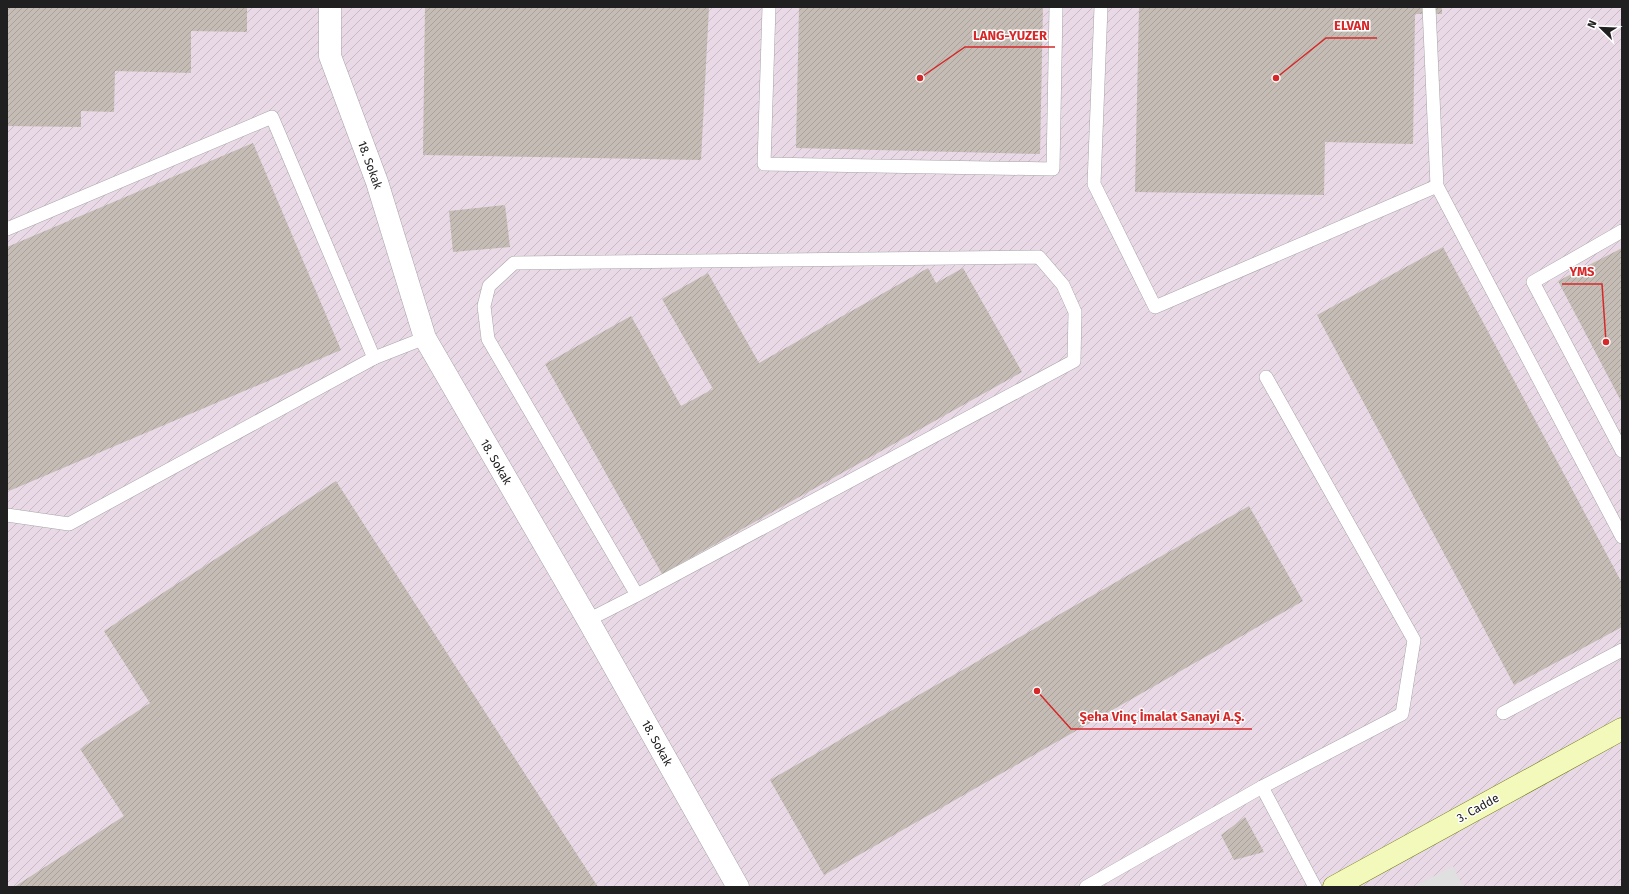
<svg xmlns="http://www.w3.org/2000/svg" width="1629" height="894" viewBox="0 0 1629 894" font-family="'Fira Sans',sans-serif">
<defs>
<pattern id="industrial-furrows" width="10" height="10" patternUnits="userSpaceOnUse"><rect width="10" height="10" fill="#e9d8e5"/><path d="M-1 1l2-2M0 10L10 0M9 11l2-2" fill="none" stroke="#c8b9c4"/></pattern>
<pattern id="building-hatch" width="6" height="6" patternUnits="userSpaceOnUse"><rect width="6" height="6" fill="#c5bdb5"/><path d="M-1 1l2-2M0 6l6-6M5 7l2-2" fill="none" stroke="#a9a29b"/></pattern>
</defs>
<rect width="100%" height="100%" fill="#f0ede6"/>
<rect fill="url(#industrial-furrows)" x="7" y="7" width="1615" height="880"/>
<polygon fill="#e0e0e0" points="1453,866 1463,887 1413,887"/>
<g fill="url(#building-hatch)">
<polygon points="7,7 247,7 247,32 191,31 191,73 115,71 114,112 81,111 81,127 7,126"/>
<polygon points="425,7 709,7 701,160 423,155"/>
<polygon points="799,7 1043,7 1040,154 796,148"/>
<polygon points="1139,7 1442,7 1442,14 1415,14 1413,144 1325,142 1324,195 1135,192"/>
<polygon points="253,143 341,350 9,491 7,487 7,247"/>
<polygon points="505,205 510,247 453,252 449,211"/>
<polygon points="1443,247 1622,583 1622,627 1514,685 1317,315"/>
<polygon points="1622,248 1622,403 1558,281"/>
<polygon points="928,268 936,283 963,268 1022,372 662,574 545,364 631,316 681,406 713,389 662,299 708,273 759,363"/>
<polygon points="336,481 598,887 14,887 124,816 80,749 150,703 104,631"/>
<polygon points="1249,506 1303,601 824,875 770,780"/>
<polygon points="1245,817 1264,852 1234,860 1221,835"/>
</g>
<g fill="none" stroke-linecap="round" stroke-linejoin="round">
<g stroke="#a7a7a7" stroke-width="14">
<g id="lane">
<polyline points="769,7 764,164 1053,169 1056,7"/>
<polyline points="1101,7 1094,184 1155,307 1437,186"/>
<polyline points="1429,7 1437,186 1622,537"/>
<polyline points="7,229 272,117 374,358"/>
<polyline points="1622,231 1533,282 1622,451"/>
<polyline points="7,515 69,524 374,358 425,338"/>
<polyline points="588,620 637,595 1074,361 1075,312 1063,285 1039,257 514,263 489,286 484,306 488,339 637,595"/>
<polyline points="1503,713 1622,650"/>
<polyline points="1262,787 1315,887"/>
<polyline points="1086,887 1262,787 1402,714 1414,640 1266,377"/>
</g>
</g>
<g stroke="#a7a7a7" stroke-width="23">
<polyline id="street" points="330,7 330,56 377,182 425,338 588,620 738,887"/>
</g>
<g stroke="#667805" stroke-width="23">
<polyline id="secondary" points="1334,887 1622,729"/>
</g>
<use href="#lane" stroke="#fff" stroke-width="13"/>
<use href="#street" stroke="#fff" stroke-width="22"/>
<use href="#secondary" stroke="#f3f9bb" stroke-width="22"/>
</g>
<g text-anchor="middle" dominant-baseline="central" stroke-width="3" stroke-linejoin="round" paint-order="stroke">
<g font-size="12" fill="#202020" stroke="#fff">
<text transform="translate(370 165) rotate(70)">18. Sokak</text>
<text transform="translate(496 462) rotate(60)">18. Sokak</text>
<text transform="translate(657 743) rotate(61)">18. Sokak</text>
<text transform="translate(1478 808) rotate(-29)">3. Cadde</text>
</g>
</g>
<path fill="none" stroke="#d62828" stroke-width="1.5" d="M1276 78L1326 38H1377M920 78L965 47H1055M1606 342L1602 284H1562M1037 691L1071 729H1252"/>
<g fill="#d62828" stroke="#fff" stroke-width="1.5">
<circle cx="1276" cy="78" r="4"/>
<circle cx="920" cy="78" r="4"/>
<circle cx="1606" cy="342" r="4"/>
<circle cx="1037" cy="691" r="4"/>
</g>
<g font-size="13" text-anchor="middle" font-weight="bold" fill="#d62828" stroke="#fff" stroke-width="3" stroke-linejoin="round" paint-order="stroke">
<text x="1352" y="30">ELVAN</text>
<text x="1010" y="40">LANG-YUZER</text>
<text x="1582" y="276">YMS</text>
<text x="1162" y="721">Şeha Vinç İmalat Sanayi A.Ş.</text>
</g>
<rect width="1629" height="894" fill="none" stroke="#202020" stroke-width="16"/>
<g transform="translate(1601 28) rotate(293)" stroke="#ffffff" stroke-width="3" paint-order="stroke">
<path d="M0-3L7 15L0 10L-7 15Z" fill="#202020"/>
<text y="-6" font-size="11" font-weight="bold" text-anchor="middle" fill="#202020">N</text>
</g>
</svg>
